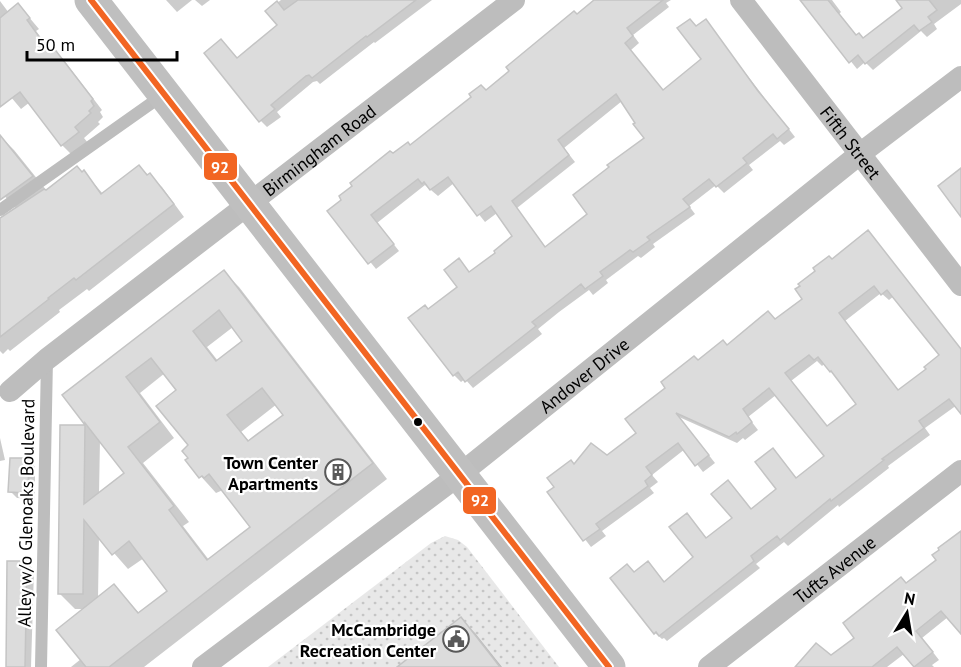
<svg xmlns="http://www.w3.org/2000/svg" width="961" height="667" viewBox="0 0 961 667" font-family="'PT Sans',sans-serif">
<defs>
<pattern id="park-dots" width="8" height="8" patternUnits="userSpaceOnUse" patternTransform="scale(1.5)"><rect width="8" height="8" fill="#e8e8e8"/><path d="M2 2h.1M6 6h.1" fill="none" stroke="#c5c5c5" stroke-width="1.8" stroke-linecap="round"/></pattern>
</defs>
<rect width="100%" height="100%" fill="#fff"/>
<polygon fill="url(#park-dots)" points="445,536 458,540 467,547 559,667 268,667 431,543"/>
<g fill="#0003" fill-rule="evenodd">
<polygon points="166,0 192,0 177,12"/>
<polygon points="195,0 210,0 202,6"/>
<polygon points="281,0 432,0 375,43 374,42 320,84 317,81 313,82 277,112 281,117 267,127 261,121 237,59 279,25 267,11"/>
<path d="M597 0H671L666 3 669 7 633 35 639 43 631 50 663 92 703 60 697 27 705 21 795 137 784 145 780 141 749 165 753 170 724 193 716 185 689 206 695 214 653 244 655 247 641 258 638 256 606 280 608 283 593 295 589 290 559 312 538 329 542 334 473 388 465 379 461 382 454 375 428 311 459 287V260L470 273 497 254 514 237 497 213 485 222 454 183 438 196 425 185 377 223 399 251 376 269 329 211 393 155 410 146 486 92ZM622 101 646 138 590 214 546 248 517 208 575 162 564 148Z"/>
<polygon points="802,0 832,0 841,12 839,14 857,37 864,40 904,8 898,0 961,0 961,4 934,24 937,29 927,37 921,31 873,70 865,62 857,69"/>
<polygon points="0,1 9,13 18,5 28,16 39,29 36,31 51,51 52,49 63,59 102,110 100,112 103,117 98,122 100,124 84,138 88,143 72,155 62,145 30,102 21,109 0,84"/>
<polygon points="0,136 14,150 47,191 84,172 103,194 139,167 162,187 184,217 89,291 87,289 59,310 60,312 10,351 8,349 3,354 0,351 0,227 17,210 0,191"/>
<path d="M868 232 961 349V410L957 405 925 428 930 435 888 466 889 468 839 507 838 505 788 546 784 542 756 564 760 568 667 641 664 638 662 639 655 633 635 573 655 570 665 583 695 557 693 521 707 539 751 510 778 490 773 450 797 479 826 456 776 395 748 417 758 430 745 440 743 438 737 443 679 417 715 463 703 472 685 449 652 475 658 482 650 488 654 493 602 531 606 536 591 547 549 493 574 466 606 457 638 434 698 362 776 320 804 299 832 261ZM881 293 889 300 894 296 941 355 928 370 899 391 845 321ZM817 361 822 366 825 363 858 405 828 428 791 381Z"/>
<path d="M224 272 239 287 387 479 144 667H71L81 659 85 609H75L59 593 62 426H88L64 395ZM233 327 244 341 218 361 207 347ZM165 373 179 390 190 446V458L187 461 216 493 223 490 252 527 209 560 183 526 189 522 143 463 174 438 140 393ZM277 404 285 415 250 442 241 432ZM100 440 126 473 99 494ZM99 536 128 569 144 558 169 591 140 614 114 586 98 599Z"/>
<polygon points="0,438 5,460 0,461"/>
<polygon points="29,460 35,467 35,499 17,498 10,491"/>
<polygon points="961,532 961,632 948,617 922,638 939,660 932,665 934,667 915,667 904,654 887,667 797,667 831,657 856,638 906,585 938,560"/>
<polygon points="27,563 34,570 31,667 8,667"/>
<polygon points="461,619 475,633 502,667 411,667"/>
</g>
<g fill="#dcdcdc" stroke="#c4c4c4" stroke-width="1.5" fill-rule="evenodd">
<polygon points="298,0 416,0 367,37 366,36 312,78 309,75 306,76 271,105 275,109 259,122 204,53 221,39 237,58 277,25 265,11 277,1 284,10"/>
<path d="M594 0H663L627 28 633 36 625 43 663 90 701 59 677 28 690 19 696 26 706 19 758 91 789 129 777 139 773 134 743 158 747 163 716 187 709 179 683 199 690 207 647 237 650 240 633 252 630 250 600 272 603 276 585 289 581 284 553 306 532 322 536 326 465 382 458 372 453 376 408 318 425 305 428 309 457 287 444 270 459 258 469 272 495 253 494 251 512 236 491 206 477 216 448 177 430 190 424 182 422 184 418 179 371 215 394 244 368 264 327 211 341 200 339 196 352 186 350 183 390 151 393 153 408 142 410 145 471 97 469 94 481 85 486 90 509 71 506 67 574 11 577 14ZM616 94 635 123 633 124 644 138 607 165 609 167 573 195 587 214 545 247 512 201 569 155 558 140Z"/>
<polygon points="800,0 828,0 856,35 859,33 863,38 902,8 896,0 929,0 937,10 928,17 932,22 919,31 914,25 865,64 858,55 849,63"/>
<polygon points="18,3 30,18 27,20 45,45 50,49 53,47 93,99 91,101 94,106 89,111 91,113 75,127 79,132 61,146 20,92 0,107 0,18"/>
<polygon points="0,135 33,176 0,200"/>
<polygon points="139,165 147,175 150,173 174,204 76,280 74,278 48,298 49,299 0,337 0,218 44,189 46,190 77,166 82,172 84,170 101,194"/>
<polygon points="961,168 961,217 938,186"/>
<path d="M868 230 961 349V414L949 399 919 421 924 428 882 459 884 460 831 501 830 499 780 540 777 536 751 556 754 561 659 636 656 632 654 634 610 578 627 564 634 572 648 561 664 582 693 557 669 527 687 513 706 538 732 518 711 494 728 480 751 509 776 489 755 462 773 448 796 478 824 456 769 388 743 409 752 422 737 434 736 432 729 437 676 413 709 455 695 466 678 443 646 467 652 475 645 481 648 486 596 524 600 529 583 541 547 492 554 487 547 478 571 460 574 464 591 443 607 455 636 433 625 419 665 388 661 382 694 356 698 360 723 340 727 345 768 311 775 319 802 299 795 289 800 286 798 284 815 271 813 268 829 256 832 259ZM874 286 881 295 887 290 939 355 924 367 926 369 898 390 839 313ZM809 355 814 360 818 357 830 372 831 371 856 404 827 426 785 373Z"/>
<path d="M224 270 373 463 109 667H86L56 630 114 584 138 613 167 591 129 541 112 555 84 520 83 594H58L60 425H85L62 395ZM219 310 242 341 216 361 193 331ZM151 358 176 390 156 406 188 445 182 451 188 458 185 460 199 478 202 476 204 478 209 474 250 527 207 560 169 510 174 506 128 447 160 422 126 377ZM262 388 283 415 248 441 227 415ZM85 423 124 473 84 504 85 425Z"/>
<polygon points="10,458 29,458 28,493 8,492"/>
<polygon points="961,531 961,634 941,611 916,631 933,652 914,667 897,647 872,667 795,667 816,643 831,655 854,638 843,623 901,577 906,583 936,560 932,555 939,550 938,548"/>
<polygon points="7,561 27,561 25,667 6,667"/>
<polygon points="461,617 500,667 397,667"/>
</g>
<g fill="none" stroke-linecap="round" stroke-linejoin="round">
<g stroke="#bdbdbd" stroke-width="12">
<polyline points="0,210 163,95"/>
<polyline points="41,667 47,359"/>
</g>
<g stroke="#bdbdbd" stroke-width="22">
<path id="s1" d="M741 0 961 285"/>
<path id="s2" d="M10 391 47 359 514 0"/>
<path id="s3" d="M203 667 459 475 861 153 961 77"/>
<path id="s4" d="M709 667 961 471"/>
</g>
<polyline stroke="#bfbfbf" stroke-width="33" points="91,0 609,667"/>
<g stroke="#fff" stroke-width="10">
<polyline id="bus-1" points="91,0 609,667"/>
</g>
<use href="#bus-1" stroke="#f26522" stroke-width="6"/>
</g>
<defs>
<g id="building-ring" transform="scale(1.35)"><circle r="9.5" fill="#fff" stroke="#595959" stroke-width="1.5"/><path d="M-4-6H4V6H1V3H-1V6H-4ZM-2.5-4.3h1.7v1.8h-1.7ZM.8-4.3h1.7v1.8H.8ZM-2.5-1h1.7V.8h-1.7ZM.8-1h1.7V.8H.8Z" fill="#595959"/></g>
<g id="civic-ring" transform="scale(1.35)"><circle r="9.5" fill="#fff" stroke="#595959" stroke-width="1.5"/><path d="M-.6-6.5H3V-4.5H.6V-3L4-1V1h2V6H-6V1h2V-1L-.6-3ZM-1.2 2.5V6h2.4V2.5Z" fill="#595959"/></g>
</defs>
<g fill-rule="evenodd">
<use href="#building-ring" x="338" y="472"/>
<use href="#civic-ring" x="456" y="639"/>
</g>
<circle fill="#000" stroke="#fff" stroke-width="2" cx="418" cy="422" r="5"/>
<g text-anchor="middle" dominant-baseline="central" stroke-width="4.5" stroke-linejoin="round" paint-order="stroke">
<g font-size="18" fill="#000" stroke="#fff">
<text stroke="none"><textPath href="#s1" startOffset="180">Fifth Street</textPath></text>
<text stroke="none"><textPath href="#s2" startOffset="392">Birmingham Road</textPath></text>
<text stroke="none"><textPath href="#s3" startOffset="480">Andover Drive</textPath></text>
<text transform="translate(26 513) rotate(-89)">Alley w/o Glenoaks Boulevard</text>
<text stroke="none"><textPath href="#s4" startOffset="159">Tufts Avenue</textPath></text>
</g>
<g font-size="18" font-weight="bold" fill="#000" stroke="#fff" text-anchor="end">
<text x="318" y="462">Town Center<tspan x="318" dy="21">Apartments</tspan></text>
<text x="436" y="629">McCambridge<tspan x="436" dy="21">Recreation Center</tspan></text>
</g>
</g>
<g stroke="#fff" stroke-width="2">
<rect x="203" y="152" width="35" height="29" rx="6" fill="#f26522"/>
<rect x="462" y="486" width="35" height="29" rx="6" fill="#f26522"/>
</g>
<g font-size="16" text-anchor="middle" font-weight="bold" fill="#fff">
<text x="220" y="173">92</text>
<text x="480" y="506">92</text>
</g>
<g transform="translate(907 613) rotate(11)" stroke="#ffffff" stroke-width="4.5" paint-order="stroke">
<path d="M0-4.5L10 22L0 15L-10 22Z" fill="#000000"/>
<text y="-9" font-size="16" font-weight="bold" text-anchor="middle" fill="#000000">N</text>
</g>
<path d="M27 51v9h150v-9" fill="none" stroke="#000000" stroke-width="3"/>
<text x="36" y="51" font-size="18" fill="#000000" stroke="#ffffff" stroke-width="4.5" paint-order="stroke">50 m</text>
</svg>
